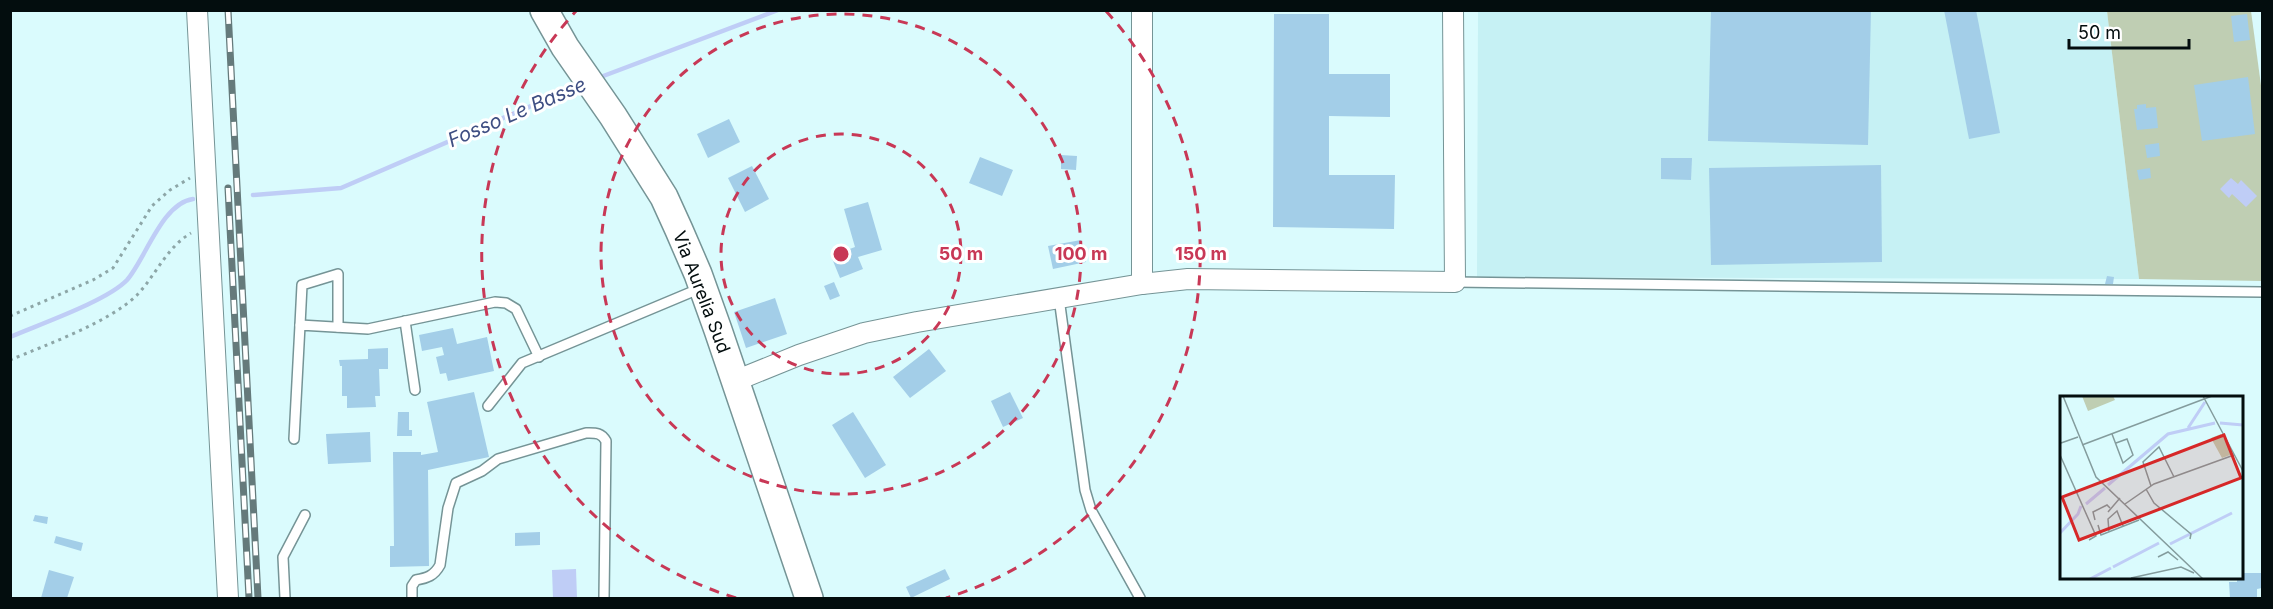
<svg xmlns="http://www.w3.org/2000/svg" width="2273" height="609" viewBox="0 0 2273 609" font-family="Inter,sans-serif">
<rect width="100%" height="100%" fill="#dafbfd"/>
<polygon fill="#c6f1f4" points="1478,11 2107,11 2139,279 1477,277"/>
<polygon fill="#bfceb3" points="2107,11 2251,11 2262,93 2262,281 2139,279"/>
<g fill="#bfcdf6">
<polygon points="2231,178 2238,184 2241,180 2257,196 2246,207 2232,194 2229,198 2220,189"/>
<polygon points="576,569 577,598 553,598 552,570"/>
</g>
<g fill="none" stroke-linecap="round" stroke-linejoin="round">
<g stroke="#bfcdf6" stroke-width="4.5">
<polyline points="598,78 778,10"/>
<polyline points="253,195 341,188 582,84"/>
<path d="M10 337C40 324 107 301 127 280 145 260 162 203 193 199"/>
</g>
</g>
<g fill="#a3cee8">
<polygon points="1711,10 1871,10 1868,145 1708,141"/>
<polygon points="1944,10 1976,10 2000,133 1969,139"/>
<polygon points="1274,14 1329,14 1329,74 1390,74 1390,117 1329,116 1329,175 1395,175 1394,229 1273,227"/>
<polygon points="2247,14 2250,40 2234,42 2231,16"/>
<polygon points="2248,77 2255,134 2202,141 2194,85"/>
<polygon points="2146,104 2146,108 2156,107 2158,128 2137,130 2134,109 2137,109 2137,105"/>
<polygon points="729,119 740,142 708,158 697,134"/>
<polygon points="2159,143 2160,156 2147,158 2145,145"/>
<polygon points="1061,155 1077,156 1076,170 1061,169"/>
<polygon points="980,157 1013,170 1002,196 969,183"/>
<polygon points="1661,158 1692,158 1691,180 1661,179"/>
<polygon points="1881,165 1882,262 1711,265 1709,168"/>
<polygon points="752,166 769,199 745,212 728,178"/>
<polygon points="2150,168 2151,178 2139,180 2137,170"/>
<polygon points="868,202 882,250 858,257 863,269 840,278 831,256 855,247 844,209"/>
<polygon points="1081,240 1086,262 1053,269 1048,246"/>
<polygon points="2107,276 2114,277 2113,284 2105,284"/>
<polygon points="834,282 840,296 830,300 824,286"/>
<polygon points="775,298 787,334 746,348 734,312"/>
<polygon points="453,328 457,344 487,337 494,371 448,381 446,373 440,374 436,357 444,355 442,347 422,351 419,335"/>
<polygon points="388,348 388,369 379,369 380,396 375,396 376,407 347,408 347,396 342,396 342,366 340,366 339,360 368,359 368,349"/>
<polygon points="929,349 946,371 910,398 893,377"/>
<polygon points="474,392 489,457 428,470 429,566 390,567 390,546 394,546 393,452 421,452 421,455 438,452 427,402"/>
<polygon points="1010,392 1023,418 1003,427 991,401"/>
<polygon points="398,412 409,412 409,430 412,430 412,436 397,436"/>
<polygon points="853,412 886,465 865,478 832,425"/>
<polygon points="370,432 371,462 328,464 326,434"/>
<polygon points="35,515 48,517 47,524 33,521"/>
<polygon points="540,532 540,545 515,546 515,533"/>
<polygon points="56,536 83,543 81,551 54,543"/>
<polygon points="945,569 950,579 911,598 906,587"/>
<polygon points="49,570 74,577 67,598 41,598"/>
<polygon points="2242,573 2261,573 2262,588 2257,589 2257,598 2230,598 2229,582 2237,582 2237,578 2242,578"/>
</g>
<g fill="none" stroke-linecap="round" stroke-linejoin="round">
<g stroke="#759496" stroke-width="12">
<g id="service">
<polyline points="1455,282 2262,292"/>
<polyline points="1059,298 1085,490 1091,510 1140,598"/>
<polyline points="405,321 415,390"/>
<polyline points="300,325 302,285 338,274 338,327"/>
<polyline points="488,406 522,363 701,288"/>
<polyline points="294,439 300,325 368,329 495,302 506,303 516,309 539,357"/>
<polyline points="285,598 283,557 305,515"/>
<path d="M412 598V586L416 580C427 578 434 576 440 565L448 508 456 483 482 471 498 459 586 433C595 433 601 432 606 441L604 598"/>
</g>
</g>
<g stroke="#759496" stroke-width="22">
<g id="minor">
<polyline points="197,10 228,598"/>
<polyline points="1142,284 1142,10"/>
<polyline points="735,381 799,355 864,333 917,322 1142,284 1188,279 1455,282 1453,10"/>
</g>
</g>
<g stroke="#759496" stroke-width="30">
<polyline id="secondary" points="544,10 565,47 613,116 664,197 679,230 698,274 718,330 809,598"/>
</g>
<g stroke="#8da6a7" stroke-width="3" stroke-dasharray="3 4.5" stroke-linecap="butt">
<polyline points="10,316 93,280 113,268 152,206 170,190 190,178"/>
<path d="M10 360C46 345 110 322 137 295 156 275 166 248 191 233"/>
</g>
<use href="#service" stroke="#fff" stroke-width="9"/>
<use href="#minor" stroke="#fff" stroke-width="20"/>
<use href="#secondary" stroke="#fff" stroke-width="27"/>
<g stroke="#657a7b" stroke-width="7">
<g id="rail">
<polyline points="228,10 258,598"/>
<polyline points="228,188 249,598"/>
</g>
</g>
<use href="#rail" stroke="#fff" stroke-width="4.5" stroke-dasharray="14" stroke-linecap="butt"/>
</g>
<g fill="none" stroke="#c83856" stroke-width="3" stroke-dasharray="10 8">
<circle cx="841" cy="254" r="120"/>
<circle cx="841" cy="254" r="240"/>
<path d="M736 598A360 360 0 0 1 576 11M1106 11A360 360 0 0 1 946 598"/>
</g>
<g text-anchor="middle" dominant-baseline="central" stroke-width="6" stroke-linejoin="round" paint-order="stroke">
<g font-size="18" fill="#030d0e" stroke="#fff">
<text transform="translate(702 292) rotate(69)">Via Aurelia Sud</text>
</g>
<g font-size="20" font-style="italic" fill="#3f4f83" stroke="#fff">
<text transform="translate(517 112) rotate(-23)">Fosso Le Basse</text>
</g>
</g>
<g transform="translate(2060 396)">
<rect width="183" height="183" fill="#dafbfd"/>
<path d="M22 0H53L55 4 28 15ZM161 38 173 58 162 62 151 42Z" fill="#bfceb3"/>
<path fill="none" stroke="#bfcdf6" stroke-width="3" d="M160 27 183 29M128 32 145 6M48 89 108 38 155 27M26 108 45 92M0 137 18 118 21 110M110 148 172 117M53 171 99 147M30 183 51 172"/>
<path fill="none" stroke="#849c9d" stroke-width="1.5" d="M3 0 36 81 143 183M143 0 183 75M52 38 63 67 73 59 67 43 56 47M1 47 18 41M22 49 152 0M0 59 36 140 29 144M91 90 83 66 99 51 114 81M86 93 94 107 131 138 130 143M65 108 94 88 174 59M48 116 60 102M35 124 33 116 47 109 50 112M38 129 41 139 79 124M49 136 48 123 57 115 63 130M98 161 108 156 118 164M71 182 121 171 134 177"/>
<path fill="#d62828" fill-opacity="0.15" stroke="#d62828" stroke-width="3" d="M164 39 181 82 19 144 2 101Z"/>
<rect width="183" height="183" fill="none" stroke="#030d0e" stroke-width="3"/>
</g>
<circle cx="841" cy="254" r="9" fill="#c83856" stroke="#fff" stroke-width="3"/>
<g font-size="18" text-anchor="middle" font-weight="bold" fill="#c83856" stroke="#fff" stroke-width="6" stroke-linejoin="round" paint-order="stroke">
<text x="961" y="260">50 m</text>
<text x="1081" y="260">100 m</text>
<text x="1201" y="260">150 m</text>
</g>
<rect width="2273" height="609" fill="none" stroke="#030d0e" stroke-width="24"/>
<path d="M2069 39v9h120v-9" fill="none" stroke="#030d0e" stroke-width="3"/>
<text x="2078" y="39" font-size="18" fill="#030d0e" stroke="#ffffff" stroke-width="4.5" paint-order="stroke">50 m</text>
</svg>
